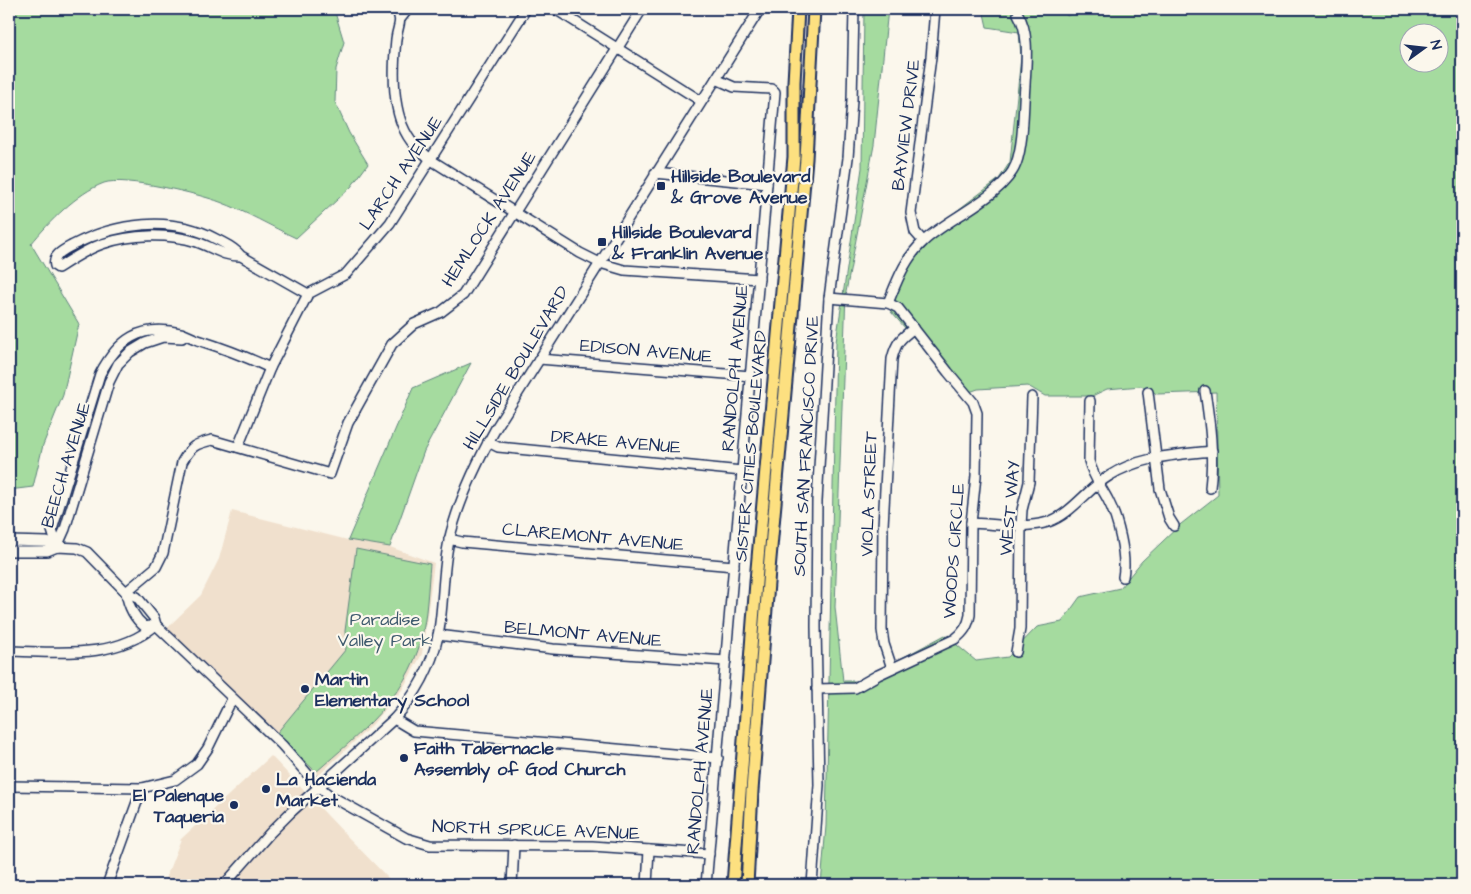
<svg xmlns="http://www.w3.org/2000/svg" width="1471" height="894" viewBox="0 0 1471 894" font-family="'Architects Daughter',sans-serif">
<rect width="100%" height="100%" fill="#fbf7ec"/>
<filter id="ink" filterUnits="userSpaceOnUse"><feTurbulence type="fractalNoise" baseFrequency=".02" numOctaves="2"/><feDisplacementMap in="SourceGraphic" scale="10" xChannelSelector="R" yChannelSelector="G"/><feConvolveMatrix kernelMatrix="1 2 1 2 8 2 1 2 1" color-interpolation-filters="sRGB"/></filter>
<g filter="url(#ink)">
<g fill="#f0e0cd">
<polygon points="232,511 348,540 390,547 434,563 422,654 402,690 372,725 318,776 167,628 201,595 219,559"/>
<polygon points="271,756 346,835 395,885 163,885 181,839"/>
</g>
<g fill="#a5db9f" stroke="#60857e" fill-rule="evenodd">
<path d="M9 9H334L344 42 336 69 335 102 349 133 368 164 351 187 296 238C272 227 245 211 220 202 200 194 123 176 104 183 77 193 49 222 31 244L79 324 63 395 43 445 33 487 9 490Z"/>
<path d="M864 9H888L874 145 846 292 835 607 843 681H859L945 635 976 661 1008 657 1037 627 1062 622 1080 597 1120 588 1142 561 1181 524 1218 495 1216 392 1157 394 1141 386 1107 389 1092 396H1045L1028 386 978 389 961 395 921 346 891 312 889 292 905 254 930 231 999 179 1010 162 1021 57 1019 32 987 27 983 9H1063L1067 16 1081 9H1462V885H821L826 826 836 342 862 168ZM1408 32H1438V62H1408Z"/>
<polygon points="471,363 424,451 390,547 348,540 413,388"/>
<path d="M356 549 430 564C428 586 427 618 421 640 406 698 359 734 316 772L276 734 346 649 345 631Z"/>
</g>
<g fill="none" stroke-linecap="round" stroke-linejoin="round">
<g stroke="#1b2f5e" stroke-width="12">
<g id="minor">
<path d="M396 9C403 23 398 24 396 39 393 70 391 114 411 141 417 148 425 154 431 160L580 253 600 263 624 270 759 279"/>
<polyline points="555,9 701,101"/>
<polyline points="401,18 408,9"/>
<polyline points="655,173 767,184"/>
<polyline points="923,241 915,232 911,213 931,57 935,9"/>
<path d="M241 256C224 257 212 247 197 242 167 233 132 234 102 244 87 249 72 259 58 268L55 266C52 255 64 250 73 245 116 223 171 215 216 239 225 244 234 247 241 256L308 294"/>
<path d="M888 303C897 281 905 258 924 241 948 218 1004 196 1016 164 1024 142 1023 109 1025 85 1026 62 1030 34 1018 14"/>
<polyline points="539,359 751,376"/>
<path d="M1205 391C1210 424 1214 454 1210 488"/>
<polyline points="1148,392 1160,489 1169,518 1174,526"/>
<path d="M1090 401 1089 461C1093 476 1101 487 1108 500 1118 519 1127 556 1123 577"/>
<polyline points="488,442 498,447 742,471"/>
<polyline points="238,447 270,368 308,294 346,274 390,223 526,9"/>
<path d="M971 523C996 524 1024 529 1048 522 1072 514 1087 489 1109 476 1140 456 1177 455 1212 451"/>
<polyline points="449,539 462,542 734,566"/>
<polyline points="9,541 47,542 57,547"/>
<path d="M57 547 52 530 100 374C118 340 140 323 181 333 187 335 192 338 198 340 223 348 247 357 270 368"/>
<polyline points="57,547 65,529 109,382 118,364 130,352 145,343 163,337 182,338"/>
<polyline points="9,551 47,551 57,547 77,548 87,552 126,592 137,597 154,618 156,625 282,745 318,786 329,795 406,838 430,845 592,846 709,854"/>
<path d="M126 592 156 567 163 553 182 462C191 446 195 444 212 440L330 474 348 423 392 344 414 324 441 312 463 295 642 9"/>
<path d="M126 592C128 605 134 618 145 627L156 625"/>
<polyline points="438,635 553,649 726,661"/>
<path d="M9 651C60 652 114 660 156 625"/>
<polyline points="1016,652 1020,629 1021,525 1022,510 1029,482 1032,397"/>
<path d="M892 668 884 644 882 630 883 526 892 359C896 342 901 338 914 328"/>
<path d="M817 689 855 688 878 675 955 639C964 632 968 626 970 615L971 523 976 476 977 413 973 402 948 372 898 308 888 303 829 298"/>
<polyline points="394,719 414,731 718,758"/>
<polyline points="9,786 142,788 175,780 197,764 208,748 232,699"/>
<polyline points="107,885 142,788"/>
<path d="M224 885 270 833 290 813 394 719C416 695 431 669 438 636 444 605 442 573 449 541 458 501 476 464 496 428L760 9"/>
<polyline points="512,885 514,845"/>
<polyline points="647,885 649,850"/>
<polyline points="706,885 775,92 772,89 734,87 716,79"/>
<polyline points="812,885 819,785 816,627 817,501 829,298 848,158 852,100 854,9"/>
</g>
</g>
<g stroke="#1b2f5e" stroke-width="15">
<g id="major">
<polyline points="733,885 757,569 794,157 794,82 798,9"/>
<polyline points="747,885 752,791 769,570 806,159 814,9"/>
</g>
</g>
<use href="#minor" stroke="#fbf7ec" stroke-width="9"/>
<use href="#major" stroke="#fde080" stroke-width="11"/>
</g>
</g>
<g fill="#1b2f5e" stroke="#fbf7ec" stroke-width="2">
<rect x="656" y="181" width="10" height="10" rx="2.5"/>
<rect x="597" y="237" width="10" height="10" rx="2.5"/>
<circle cx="305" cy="689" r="5"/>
<circle cx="404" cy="758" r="5"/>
<circle cx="266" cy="789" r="5"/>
<circle cx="234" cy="805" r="5"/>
</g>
<g text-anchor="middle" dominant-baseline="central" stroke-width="4.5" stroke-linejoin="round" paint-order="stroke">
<g font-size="18" fill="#1b2f5e" stroke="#fbf7ec">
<text transform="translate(906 125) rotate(-83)">BAYVIEW DRIVE</text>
<text transform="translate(401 173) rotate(-56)">LARCH AVENUE</text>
<text transform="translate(489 219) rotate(-57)">HEMLOCK AVENUE</text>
<text transform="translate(646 351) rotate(5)">EDISON AVENUE</text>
<text transform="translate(516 368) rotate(-59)">HILLSIDE BOULEVARD</text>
<text transform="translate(735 368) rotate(-85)">RANDOLPH AVENUE</text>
<text transform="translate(616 442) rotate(5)">DRAKE AVENUE</text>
<text transform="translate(751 446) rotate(-85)">SISTER CITIES BOULEVARD</text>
<text transform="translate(806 446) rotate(-87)">SOUTH SAN FRANCISCO DRIVE</text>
<text transform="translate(66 465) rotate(-73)">BEECH AVENUE</text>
<text transform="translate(869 494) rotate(-88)">VIOLA STREET</text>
<text transform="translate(1010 508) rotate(-85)">WEST WAY</text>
<text transform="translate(593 537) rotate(5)">CLAREMONT AVENUE</text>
<text transform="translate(954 551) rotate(-86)">WOODS CIRCLE</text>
<text transform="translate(583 634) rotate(5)">BELMONT AVENUE</text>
<text transform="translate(700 771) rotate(-85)">RANDOLPH AVENUE</text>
<text transform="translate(536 830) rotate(2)">NORTH SPRUCE AVENUE</text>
</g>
<g font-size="18" font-weight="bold" fill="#1b2f5e" stroke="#fbf7ec" text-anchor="start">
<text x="671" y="176">Hillside Boulevard<tspan x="671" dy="21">&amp; Grove Avenue</tspan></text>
<text x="612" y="232">Hillside Boulevard<tspan x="612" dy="21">&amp; Franklin Avenue</tspan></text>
<text x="315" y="679">Martin<tspan x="315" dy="21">Elementary School</tspan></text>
<text x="414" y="748">Faith Tabernacle<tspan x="414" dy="21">Assembly of God Church</tspan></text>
<text x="276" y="779">La Hacienda<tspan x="276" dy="21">Market</tspan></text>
<text x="224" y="795" text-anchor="end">El Palenque<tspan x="224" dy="21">Taqueria</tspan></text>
</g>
<g font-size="18" fill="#3e5a6e" stroke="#fbf7ec">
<text x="385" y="619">Paradise<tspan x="385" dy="21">Valley Park</tspan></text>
</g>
</g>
<rect width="1471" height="894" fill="none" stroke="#fbf7ec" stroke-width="30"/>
<rect x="15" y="15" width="1441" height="864" fill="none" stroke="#1b2f5e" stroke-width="2" filter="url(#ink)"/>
<g transform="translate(1424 48) rotate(75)"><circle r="24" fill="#fbf7ec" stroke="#a1a7b3"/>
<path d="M0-4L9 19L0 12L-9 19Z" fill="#1b2f5e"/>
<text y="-8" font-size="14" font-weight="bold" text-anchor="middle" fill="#1b2f5e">N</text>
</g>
</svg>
